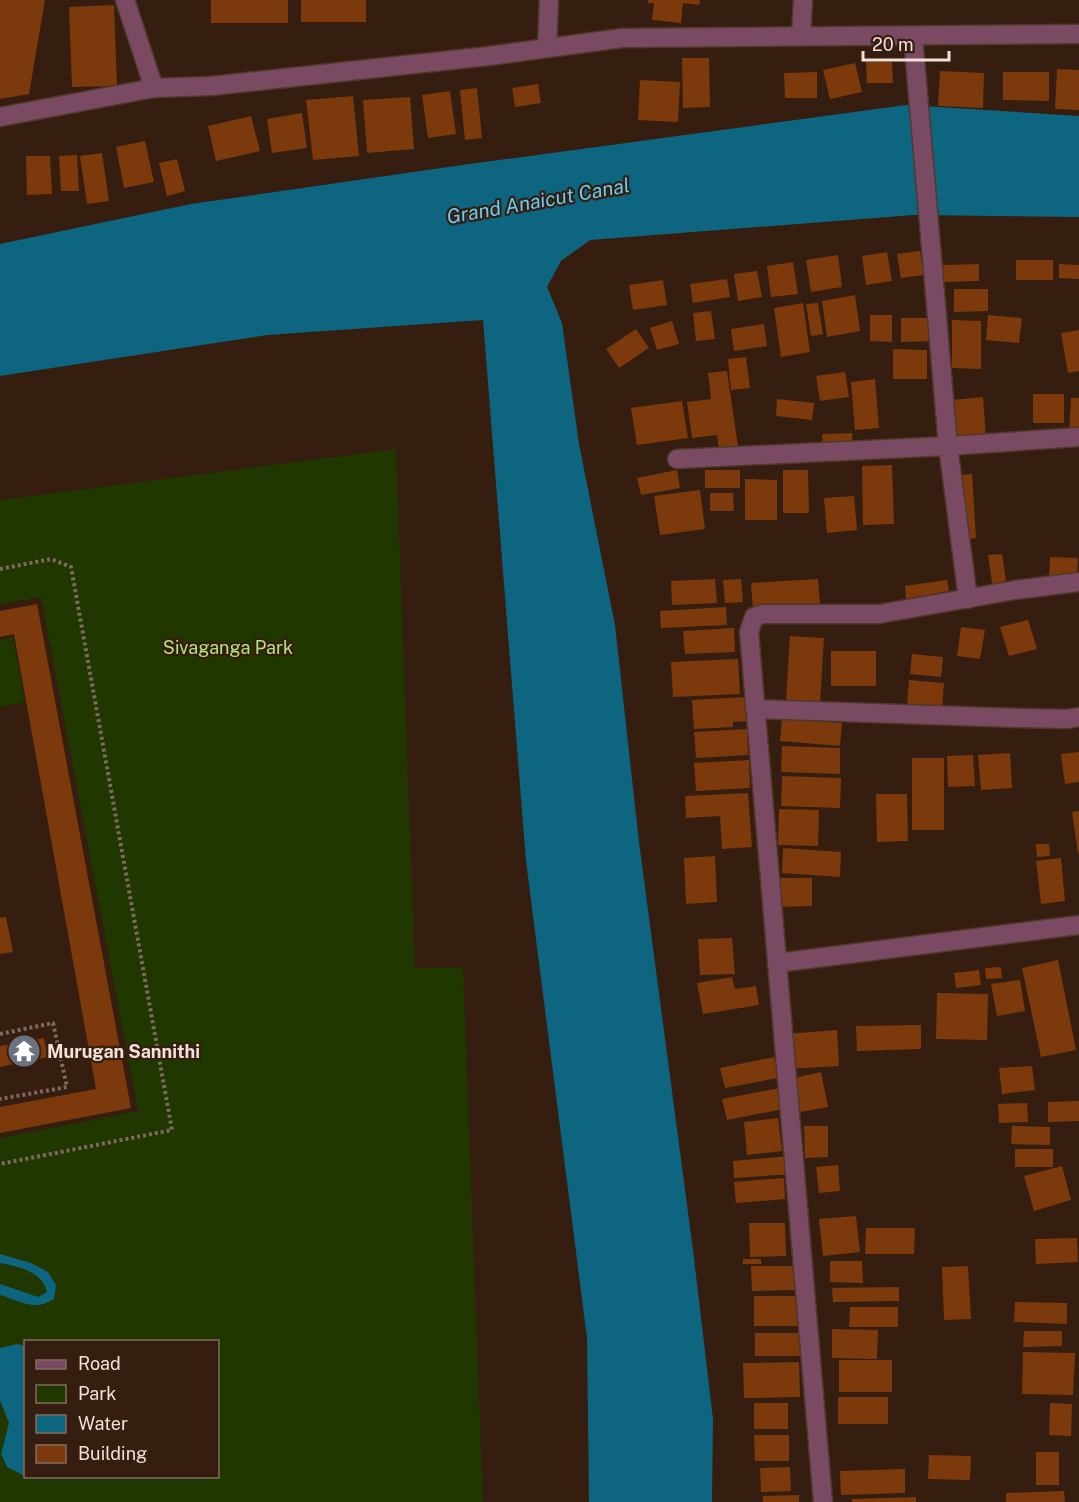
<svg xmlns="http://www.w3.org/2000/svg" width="1079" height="1502" viewBox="0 0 1079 1502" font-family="'Public Sans',sans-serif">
<rect width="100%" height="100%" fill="#351e0f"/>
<g fill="#203700" fill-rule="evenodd">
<path d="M396 449 415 968 463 967 483 1502H0V1138L138 1111 41 597 0 604V500ZM26 1342H218V1476H26Z"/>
<polygon points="13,637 25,702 0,707 0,640"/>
</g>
<g fill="#0d657f">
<polygon points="906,105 1079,116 1079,217 914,215 590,240 561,261 547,287 562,323 579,444 615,625 639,842 693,1250 713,1419 712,1502 589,1502 587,1338 526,861 483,320 267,335 0,376 0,244 191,204 448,167"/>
<path d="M0 1254 31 1263 48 1272 56 1285 54 1299C34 1312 21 1301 0 1295V1284L38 1297 47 1292C43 1272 18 1266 0 1263Z"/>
<polygon points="17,1344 25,1346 25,1476 7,1467 1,1454 9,1423 0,1400 0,1348"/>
</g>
<g fill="#7c390b">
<polygon points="0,0 45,0 29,94 0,99"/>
<rect x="211" y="0" width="77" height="23"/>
<rect x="301" y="0" width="65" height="22"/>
<polygon points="648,0 700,0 699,5 683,3 681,23 652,20 654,3 648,3"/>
<polygon points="114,5 117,86 72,87 69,7"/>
<polygon points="682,58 709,58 710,107 683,108"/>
<polygon points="866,62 892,62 893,83 867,83"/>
<polygon points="855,63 862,92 830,99 823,70"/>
<polygon points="1057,69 1079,70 1079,110 1055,109"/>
<polygon points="940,71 984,73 983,108 938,106"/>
<polygon points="817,72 817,98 785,98 784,73"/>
<polygon points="1003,72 1049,72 1049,101 1003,100"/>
<polygon points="640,80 680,82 678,122 638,120"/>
<polygon points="538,84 541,103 515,107 512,88"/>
<polygon points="477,88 482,138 465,140 460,90"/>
<polygon points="450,91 456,134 428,138 422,95"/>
<polygon points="353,96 359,156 313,160 306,100"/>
<polygon points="410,97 414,149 367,153 363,100"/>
<polygon points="302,113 307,148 272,153 267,119"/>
<polygon points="251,116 260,151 216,161 208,126"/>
<polygon points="145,141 154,182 124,188 116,147"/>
<polygon points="102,153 109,201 87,204 80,156"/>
<polygon points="77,155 79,191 61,191 59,156"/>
<polygon points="26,156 50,156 52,194 27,195"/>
<polygon points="177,159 185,191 167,196 159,163"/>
<polygon points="920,251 924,275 901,278 897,254"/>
<polygon points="887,252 892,281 866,285 862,256"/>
<polygon points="838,255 842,287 811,292 806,260"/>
<rect x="1016" y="260" width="37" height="20"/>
<polygon points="793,262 798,294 771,297 767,266"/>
<polygon points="979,264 979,281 943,282 943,265"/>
<polygon points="1059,264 1079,265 1079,279 1059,278"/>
<polygon points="757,271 762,297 738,301 734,274"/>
<polygon points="727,279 730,297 693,303 690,284"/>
<polygon points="663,280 667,305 633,310 629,285"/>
<polygon points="954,289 988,289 988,311 954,312"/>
<polygon points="855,295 860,331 827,337 822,301"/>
<polygon points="803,303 810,352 781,357 774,308"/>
<polygon points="818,303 823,334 811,336 806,304"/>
<polygon points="711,311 715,339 696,341 693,313"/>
<polygon points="870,315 892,315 892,342 870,341"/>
<polygon points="988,315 1022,318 1019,343 986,340"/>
<polygon points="901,318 935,318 935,341 901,342"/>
<polygon points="952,320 981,321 981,369 952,368"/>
<polygon points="672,321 679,344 657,350 650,328"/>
<polygon points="764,324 767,346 734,351 731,329"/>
<polygon points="636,329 649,348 619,368 606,349"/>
<polygon points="1079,330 1079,371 1068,373 1061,333"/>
<polygon points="893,349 927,350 927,379 893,379"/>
<polygon points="746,357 750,388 731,390 728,359"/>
<polygon points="727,371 738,446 719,449 717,435 692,438 687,402 711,399 708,373"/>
<polygon points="845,372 849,397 820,401 816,376"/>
<polygon points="875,379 879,428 855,430 851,382"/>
<rect x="1033" y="394" width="31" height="29"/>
<polygon points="983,397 986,439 952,441 951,400"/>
<polygon points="1071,398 1079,398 1079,432 1069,433"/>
<polygon points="777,399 814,403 812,420 776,416"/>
<polygon points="682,401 688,438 637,445 631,408"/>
<polygon points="852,433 853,448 823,449 822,434"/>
<polygon points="892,465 894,524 863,525 862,466"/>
<polygon points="677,470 680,488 641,495 637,478"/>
<rect x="705" y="470" width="35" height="18"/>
<polygon points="783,470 808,470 809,513 783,513"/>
<polygon points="972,474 976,538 954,542 950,476"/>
<polygon points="745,479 777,480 777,520 745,520"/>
<polygon points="700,490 705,529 660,535 654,496"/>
<polygon points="710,493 733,493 734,511 710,511"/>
<polygon points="854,496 857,530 827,533 824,498"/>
<polygon points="1002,554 1007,587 993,590 988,555"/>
<polygon points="1050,557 1078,558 1077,582 1049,581"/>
<polygon points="715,579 717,603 672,605 671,581"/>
<polygon points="741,579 743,602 725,603 723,580"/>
<polygon points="818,579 820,606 753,610 751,583"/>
<polygon points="947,580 949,591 906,599 905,586"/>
<polygon points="37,604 131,1108 0,1133 0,1107 96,1089 14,634 0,637 0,611"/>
<polygon points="726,607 727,625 661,628 660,611"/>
<polygon points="1028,620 1037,649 1009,656 1000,627"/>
<polygon points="961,627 985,630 980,659 957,656"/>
<polygon points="734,628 735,652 685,654 683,631"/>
<polygon points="790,636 824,638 820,703 786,701"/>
<rect x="831" y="651" width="45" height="35"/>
<polygon points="912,654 943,657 941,677 910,674"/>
<polygon points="738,659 740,694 673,697 671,662"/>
<polygon points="909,680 944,683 942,710 907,707"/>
<polygon points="747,697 748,721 733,722 733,727 694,729 692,700"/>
<polygon points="782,719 842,723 840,746 780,741"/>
<polygon points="747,729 748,755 696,758 694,732"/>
<polygon points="782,746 840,748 840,774 781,772"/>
<polygon points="1079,752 1079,782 1065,784 1061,754"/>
<polygon points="1010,753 1012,788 981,790 978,755"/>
<polygon points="973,755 975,786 948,787 947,756"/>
<rect x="912" y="758" width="32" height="72"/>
<polygon points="749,760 750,788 696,791 694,763"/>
<polygon points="782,776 841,778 840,808 781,806"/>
<polygon points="748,793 752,847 722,849 720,816 686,818 685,796"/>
<polygon points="876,794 907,794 908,841 877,842"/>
<polygon points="779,809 819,810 818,846 778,845"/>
<polygon points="1079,811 1079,852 1078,853 1072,812"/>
<polygon points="1036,844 1049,844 1050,856 1037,857"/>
<polygon points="783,848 841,852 840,877 782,873"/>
<polygon points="715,856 717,902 686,904 684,858"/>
<polygon points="1061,858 1065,901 1041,904 1036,861"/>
<polygon points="778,878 812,878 812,906 779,907"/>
<polygon points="6,917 13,952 0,954 0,918"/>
<polygon points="732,938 735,974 700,975 698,939"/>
<polygon points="1058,960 1076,1050 1041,1057 1022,968"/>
<polygon points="1001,967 1002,978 986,979 985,968"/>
<polygon points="979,970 981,985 956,988 954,973"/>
<polygon points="732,977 735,989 756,986 759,1005 703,1014 697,983"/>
<polygon points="1020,980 1025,1011 997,1016 991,984"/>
<polygon points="937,993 988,994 987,1040 936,1039"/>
<polygon points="921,1025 921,1049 857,1051 856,1026"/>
<polygon points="837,1030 839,1066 789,1069 786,1034"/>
<polygon points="44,1038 48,1057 0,1067 0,1046"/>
<polygon points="774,1057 778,1078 725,1088 720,1068"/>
<polygon points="1032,1066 1035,1090 1002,1094 999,1068"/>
<polygon points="821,1072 828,1107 800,1112 793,1078"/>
<polygon points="780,1088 784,1109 727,1120 722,1099"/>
<polygon points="1079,1101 1079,1121 1048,1122 1048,1102"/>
<polygon points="1027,1103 1028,1122 999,1123 998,1104"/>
<polygon points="778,1118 782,1151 747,1155 744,1122"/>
<polygon points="804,1126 828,1126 828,1157 805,1158"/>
<polygon points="1012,1126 1050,1127 1050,1145 1011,1144"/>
<rect x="1015" y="1149" width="38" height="18"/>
<polygon points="791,1156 792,1174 734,1178 733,1161"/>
<polygon points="838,1165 840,1191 819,1193 816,1167"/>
<polygon points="1062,1166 1071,1200 1034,1211 1024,1176"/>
<polygon points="784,1178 785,1199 736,1203 734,1182"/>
<polygon points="856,1216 860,1252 823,1256 819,1219"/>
<polygon points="749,1223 785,1223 786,1256 750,1257"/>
<polygon points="866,1228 915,1228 914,1254 865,1254"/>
<polygon points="1077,1238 1078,1262 1036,1264 1035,1239"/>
<rect x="743" y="1259" width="18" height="5"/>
<polygon points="830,1261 862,1261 863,1283 830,1282"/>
<polygon points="751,1266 794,1266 794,1290 752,1291"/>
<polygon points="968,1266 971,1319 944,1320 942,1267"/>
<polygon points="899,1287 899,1301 833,1302 832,1288"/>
<rect x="754" y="1296" width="44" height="30"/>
<polygon points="1015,1302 1067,1303 1067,1324 1014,1322"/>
<polygon points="850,1307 898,1307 898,1327 849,1327"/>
<polygon points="832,1329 878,1330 877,1359 832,1358"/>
<polygon points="1024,1331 1062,1331 1062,1346 1023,1347"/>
<polygon points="755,1333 799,1333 800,1356 755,1356"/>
<polygon points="1023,1352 1075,1353 1073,1395 1022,1394"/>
<rect x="839" y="1360" width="53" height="32"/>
<polygon points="799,1362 800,1397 744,1398 743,1363"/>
<rect x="838" y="1397" width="50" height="27"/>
<rect x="754" y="1403" width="34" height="26"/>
<polygon points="1050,1403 1072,1404 1071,1436 1049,1435"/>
<polygon points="754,1435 789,1435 789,1461 755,1461"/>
<rect x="1036" y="1452" width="23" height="33"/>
<polygon points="929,1455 971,1456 970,1480 928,1479"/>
<polygon points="790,1467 791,1491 761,1492 760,1468"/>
<polygon points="905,1469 905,1493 841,1495 840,1471"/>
<polygon points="1064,1491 1065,1502 1006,1502 1006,1493"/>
<polygon points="799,1495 799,1502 763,1502 763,1496"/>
<polygon points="916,1497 916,1502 852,1502 852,1499"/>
</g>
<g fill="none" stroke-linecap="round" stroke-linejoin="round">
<g stroke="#4f392b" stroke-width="21">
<g id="minor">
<polyline points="125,0 154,88"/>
<polyline points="801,36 803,0"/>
<polyline points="913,36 948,446 968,599"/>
<polyline points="547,48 549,0"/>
<polyline points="0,117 154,88 211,86 489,56 622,38 1079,34"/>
<polyline points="677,459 948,446 1079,437"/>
<polyline points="755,709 1021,718 1067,719 1079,717"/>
<polyline points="777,963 1079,925"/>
<polyline points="823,1502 749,632 754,617 763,614 879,614 1015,590 1079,582"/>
</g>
</g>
<g stroke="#7e6a5d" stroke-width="4" stroke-dasharray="3 3" stroke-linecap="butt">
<polyline points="0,569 51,559 71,567 172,1130 0,1164"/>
<polyline points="0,1034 53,1023 67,1087 0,1099"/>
</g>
<use href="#minor" stroke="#7a4962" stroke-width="18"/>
</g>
<defs>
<g id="temple-disc" transform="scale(1.725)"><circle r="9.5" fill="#6b7280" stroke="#351e0f"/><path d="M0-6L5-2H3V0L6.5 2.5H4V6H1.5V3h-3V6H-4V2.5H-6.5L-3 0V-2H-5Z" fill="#fff"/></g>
</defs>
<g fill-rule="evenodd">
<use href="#temple-disc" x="24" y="1051"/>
</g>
<g text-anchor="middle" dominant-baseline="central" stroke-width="4.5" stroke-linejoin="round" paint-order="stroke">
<g font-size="18" fill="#b2e482" stroke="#351e0f">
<text x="228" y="647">Sivaganga Park</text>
</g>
<g font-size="18" font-weight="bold" fill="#f1e1d8" stroke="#351e0f" text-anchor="start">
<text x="47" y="1051">Murugan Sannithi</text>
</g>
<g font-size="20" font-style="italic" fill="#66cdf3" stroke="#351e0f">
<text transform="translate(538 201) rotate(-10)">Grand Anaicut Canal</text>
</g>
</g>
<rect x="24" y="1340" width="195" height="138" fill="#351e0f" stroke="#806c5f" stroke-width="1.5"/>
<rect x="36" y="1360" width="30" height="9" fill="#7a4962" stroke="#806c5f" stroke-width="1.5"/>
<text x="78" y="1370" font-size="18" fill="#f1e1d8">Road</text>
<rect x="36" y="1385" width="30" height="18" fill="#203700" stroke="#806c5f" stroke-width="1.5"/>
<text x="78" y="1400" font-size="18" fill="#f1e1d8">Park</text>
<rect x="36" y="1415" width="30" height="18" fill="#0d657f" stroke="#806c5f" stroke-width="1.5"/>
<text x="78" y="1430" font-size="18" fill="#f1e1d8">Water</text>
<rect x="36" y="1445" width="30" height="18" fill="#7c390b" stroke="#806c5f" stroke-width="1.5"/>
<text x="78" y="1460" font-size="18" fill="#f1e1d8">Building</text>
<path d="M863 51v9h86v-9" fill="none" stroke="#f1e1d8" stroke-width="3"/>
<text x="872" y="51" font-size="18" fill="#f1e1d8" stroke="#351e0f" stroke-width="4.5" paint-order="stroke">20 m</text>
</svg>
